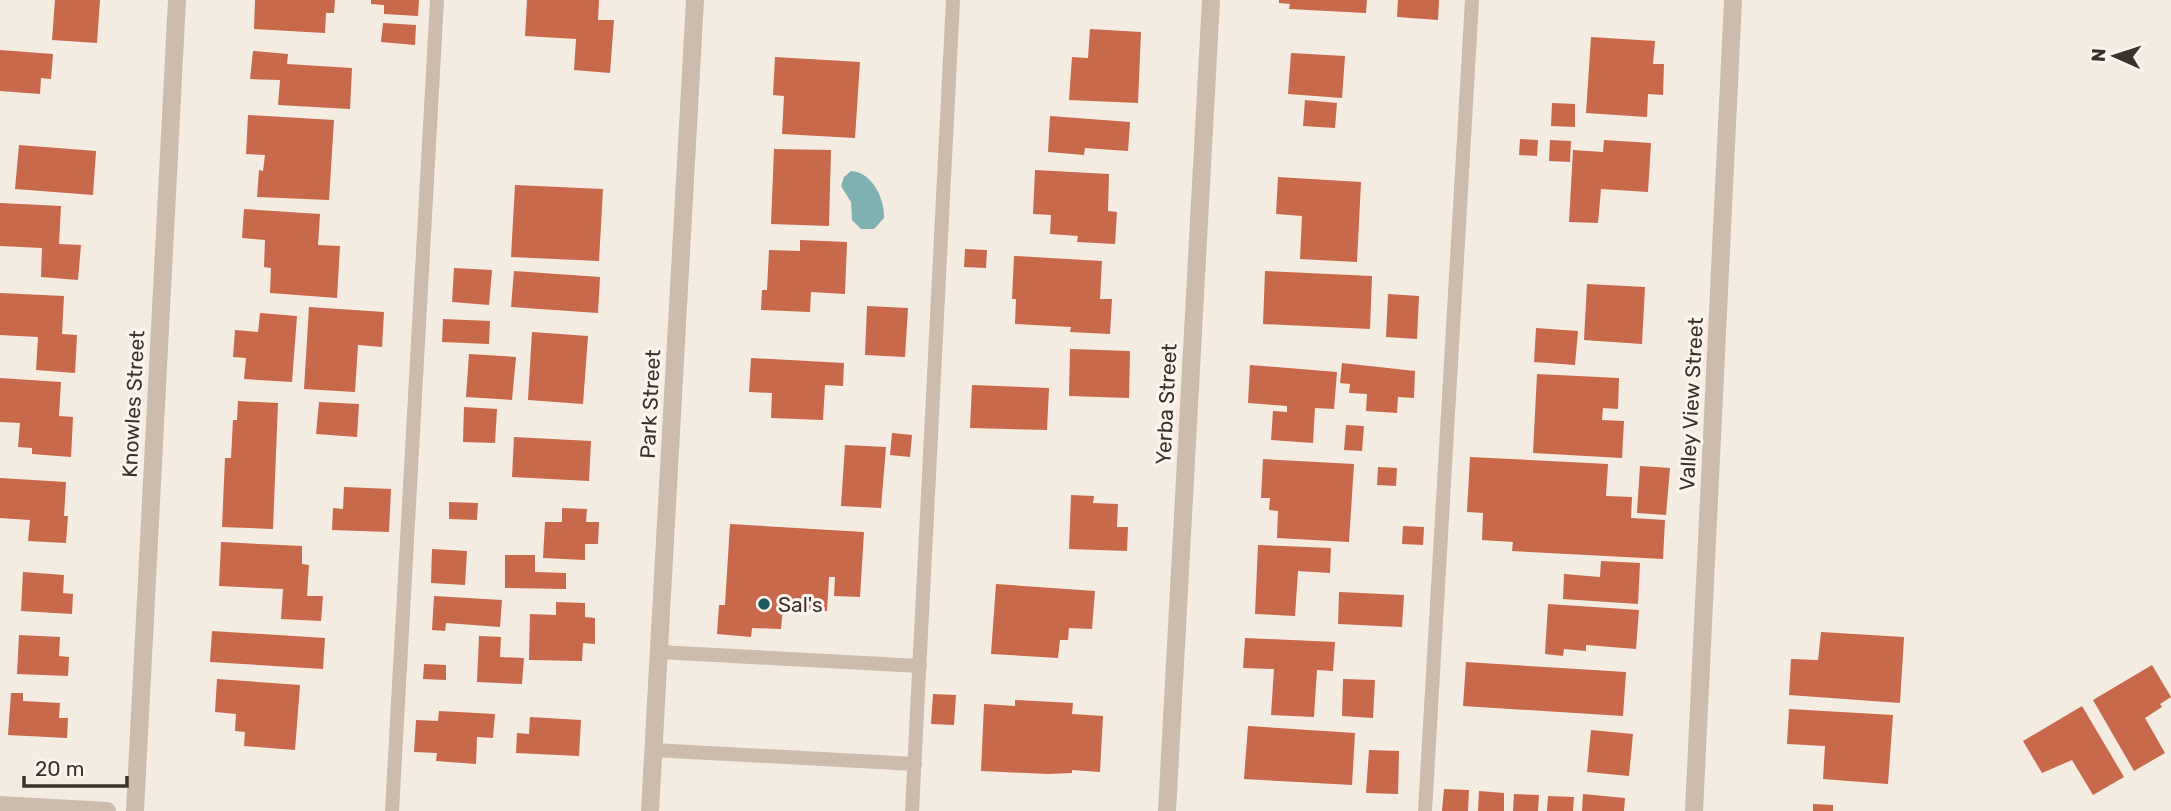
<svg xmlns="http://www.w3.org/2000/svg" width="2171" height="811" viewBox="0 0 2171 811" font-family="Rubik,sans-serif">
<rect width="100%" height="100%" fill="#f4ebe1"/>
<path fill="#7fb0b2" d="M851 171C872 172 885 199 884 218L874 229H861L852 220 851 202 841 186 844 177Z"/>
<g fill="#c8694b">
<polygon points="55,0 100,0 97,43 52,40"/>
<polygon points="255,0 335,0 334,13 326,13 325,33 254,29"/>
<polygon points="371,0 419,0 418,16 384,14 384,5 371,4"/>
<polygon points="527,0 599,0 598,20 614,20 610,73 574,70 576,39 525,36"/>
<polygon points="1279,0 1367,0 1366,13 1289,9 1290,4 1279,3"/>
<polygon points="1398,0 1439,0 1438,20 1397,17"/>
<polygon points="383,23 416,25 415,45 381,42"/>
<polygon points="1090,29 1141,32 1138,103 1069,100 1072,57 1088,58"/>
<polygon points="1591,37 1655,41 1653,64 1664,64 1663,95 1648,94 1647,117 1586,113"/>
<polygon points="0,50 53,54 51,79 41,78 40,94 0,91"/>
<polygon points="253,51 288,54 287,64 352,68 350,109 278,105 280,80 250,79"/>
<polygon points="1291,53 1345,56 1342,98 1288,94"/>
<polygon points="775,57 860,62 855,138 782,134 784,96 773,95"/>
<polygon points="1305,100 1337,103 1335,128 1303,126"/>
<polygon points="1552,103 1575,104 1575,127 1551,126"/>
<polygon points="248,115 334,120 329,200 257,197 259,170 263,171 265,155 246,154"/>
<polygon points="1050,116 1130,122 1128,151 1085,148 1084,155 1048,152"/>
<polygon points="1520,139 1538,140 1537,156 1519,155"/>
<polygon points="1550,140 1571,141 1570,162 1549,161"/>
<polygon points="1604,140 1651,143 1648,192 1601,189 1598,223 1569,222 1573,150 1603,152"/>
<polygon points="19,145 96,151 93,195 15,189"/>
<polygon points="774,149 831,150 829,226 771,224"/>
<polygon points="1035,170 1109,174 1108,211 1117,212 1115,244 1077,242 1078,236 1050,234 1051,215 1033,214"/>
<polygon points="1278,177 1361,182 1357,262 1300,259 1302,216 1276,214"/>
<polygon points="515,185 603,189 599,261 511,257"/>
<polygon points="0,203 61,206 59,244 81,245 78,280 41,277 42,248 0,246"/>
<polygon points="244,209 320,214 318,245 340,246 337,298 270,293 271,268 264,267 265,240 242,238"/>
<polygon points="800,240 847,242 845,294 811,292 810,312 761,310 762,290 767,290 769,250 800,251"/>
<polygon points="965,249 987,250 986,268 964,267"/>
<polygon points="1014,256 1102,261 1100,299 1112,299 1110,334 1070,332 1071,327 1015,324 1016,299 1012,299"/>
<polygon points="454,268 492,270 489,305 452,302"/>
<polygon points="514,271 600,277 598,313 511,307"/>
<polygon points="1265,271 1372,276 1370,329 1263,324"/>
<polygon points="1587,284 1645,287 1642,344 1584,340"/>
<polygon points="0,293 64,296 62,334 77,335 75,373 36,370 38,337 0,335"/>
<polygon points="1388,294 1419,296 1417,339 1386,337"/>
<polygon points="867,306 908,308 905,357 865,355"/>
<polygon points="309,307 384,312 382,347 358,345 355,392 304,389"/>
<polygon points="260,313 297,316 292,382 244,379 246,358 233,357 235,330 258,332"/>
<polygon points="443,319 490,321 489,344 442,342"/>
<polygon points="1536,328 1578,331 1575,365 1534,362"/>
<polygon points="532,332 588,336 583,404 528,400"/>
<polygon points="1070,349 1130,351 1129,398 1069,396"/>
<polygon points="469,354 516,357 512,400 466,397"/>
<polygon points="751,358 844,363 843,386 825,385 823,420 771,418 772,393 749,392"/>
<polygon points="1342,363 1415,371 1414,398 1398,397 1397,413 1366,411 1367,394 1349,393 1350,384 1340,383"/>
<polygon points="1250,365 1337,372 1334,409 1315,408 1313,443 1271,440 1273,411 1287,412 1287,406 1248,403"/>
<polygon points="1537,374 1619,378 1618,409 1603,408 1602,420 1624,421 1622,458 1533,453"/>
<polygon points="0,378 61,382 59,416 73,417 71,457 32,454 32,448 18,447 20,423 0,422"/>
<polygon points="972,385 1049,388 1047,430 970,428"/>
<polygon points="238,401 278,403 273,529 222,527 225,458 231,458 233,420 237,420"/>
<polygon points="319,402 359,404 357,437 316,434"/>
<polygon points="464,407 497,409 495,443 463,442"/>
<polygon points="1346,425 1364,426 1362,451 1344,450"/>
<polygon points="892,433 912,435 910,457 890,455"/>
<polygon points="514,437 591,441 589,481 512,477"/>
<polygon points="845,445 886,447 881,508 841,506"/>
<polygon points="1470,457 1608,464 1606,496 1632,497 1631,518 1665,520 1663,559 1512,551 1513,542 1482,540 1483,513 1467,512"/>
<polygon points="1263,459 1354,464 1349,542 1277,538 1278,511 1269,510 1270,498 1261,498"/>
<polygon points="1640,466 1670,468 1666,515 1637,513"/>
<polygon points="1378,467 1397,468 1396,486 1377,485"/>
<polygon points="0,478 66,482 64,516 68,516 66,543 28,541 30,520 0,518"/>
<polygon points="344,487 391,489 389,532 332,530 333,508 343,509"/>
<polygon points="1071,495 1094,496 1093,503 1118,504 1117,527 1128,527 1127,551 1069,549"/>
<polygon points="449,502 478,503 477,520 449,519"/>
<polygon points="562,508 587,509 586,522 599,522 598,544 585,544 585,560 543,558 545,522 562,522"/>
<polygon points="730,524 864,532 860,597 834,596 835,577 829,577 827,611 783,608 781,629 752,628 751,637 717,634 719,605 725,605"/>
<polygon points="1403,526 1424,527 1423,545 1402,544"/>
<polygon points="221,542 302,546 302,564 309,565 307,596 323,596 321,621 281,619 283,589 219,586"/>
<polygon points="1258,545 1331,548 1330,573 1298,571 1295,616 1255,614"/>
<polygon points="432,549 467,551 465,585 431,583"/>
<polygon points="505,555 535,555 535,572 566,573 566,589 505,588"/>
<polygon points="1601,561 1640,563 1638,604 1563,599 1564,574 1600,577"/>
<polygon points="23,572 64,575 63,593 73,594 72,614 21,611"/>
<polygon points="996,584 1095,591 1092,629 1069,628 1068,640 1060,640 1058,658 991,654"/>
<polygon points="1339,592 1404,595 1402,627 1338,624"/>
<polygon points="434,596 502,600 500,627 446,623 445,631 432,630"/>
<polygon points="556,602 585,603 585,617 595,618 595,644 583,643 582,661 529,660 530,614 556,615"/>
<polygon points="1548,604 1639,610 1636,649 1586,645 1586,651 1564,649 1563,656 1545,654"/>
<polygon points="212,631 325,638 323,669 210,662"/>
<polygon points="1821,632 1904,637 1900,703 1789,695 1791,659 1818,660"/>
<polygon points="19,635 60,637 59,656 69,657 68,676 17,674"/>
<polygon points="479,636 501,637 500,657 524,658 522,684 477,682"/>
<polygon points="1245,638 1335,642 1333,671 1317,670 1314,717 1271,715 1274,669 1243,668"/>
<polygon points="1466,662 1626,672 1623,716 1463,706"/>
<polygon points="424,664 446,665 446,680 423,679"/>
<polygon points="2152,665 2171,697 2160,704 2162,707 2145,718 2165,753 2134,771 2093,700"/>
<polygon points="217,679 300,685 295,750 244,746 245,732 235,731 236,714 215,712"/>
<polygon points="1343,679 1375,680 1373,718 1342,716"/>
<polygon points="11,693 23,693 23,701 60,703 59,718 68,718 67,738 8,735"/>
<polygon points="933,694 956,695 954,725 931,724"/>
<polygon points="1015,700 1073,703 1072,714 1103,716 1100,772 1072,770 1072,773 1048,774 981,771 984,704 1015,706"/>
<polygon points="2082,706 2124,777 2093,795 2072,760 2042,773 2023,741"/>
<polygon points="1789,709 1893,715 1888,784 1823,779 1825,746 1787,744"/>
<polygon points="439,711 495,714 493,738 477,737 476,764 436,761 437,753 414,752 416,720 438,721"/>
<polygon points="530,717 581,720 579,756 516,753 517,733 529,734"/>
<polygon points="1248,726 1355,733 1352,785 1244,779"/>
<polygon points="1591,730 1633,734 1629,776 1587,772"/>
<polygon points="1369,750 1399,751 1398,794 1366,793"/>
<polygon points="1444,789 1469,790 1468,811 1442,811"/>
<polygon points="1479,791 1504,793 1504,811 1478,811"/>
<polygon points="1514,794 1539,795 1538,811 1513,811"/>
<polygon points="1583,794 1625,798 1624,811 1582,811"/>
<polygon points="1548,796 1574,797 1573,811 1547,811"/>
<polygon points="1813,804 1833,805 1833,811 1813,811"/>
</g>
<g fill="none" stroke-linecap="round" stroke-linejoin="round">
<g stroke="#cdbbac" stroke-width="14">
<polyline points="659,652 920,666"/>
<polyline points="653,750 915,764"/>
<polyline points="392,811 437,0"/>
<polyline points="912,811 953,0"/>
<polyline points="1425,811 1472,0"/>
</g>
<g stroke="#cdbbac" stroke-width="18">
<polyline points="0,805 107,811"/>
<polyline points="135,811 177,0"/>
<polyline points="650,811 695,0"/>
<polyline points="1167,811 1211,0"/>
<polyline points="1694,811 1733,0"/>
</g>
</g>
<circle fill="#1f5a5e" stroke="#fbf5ee" stroke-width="2.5" cx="764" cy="604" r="7"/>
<g text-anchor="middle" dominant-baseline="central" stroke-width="6" stroke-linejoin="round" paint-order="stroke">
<g font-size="21" fill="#3b302b" stroke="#fbf5ee">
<text transform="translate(133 404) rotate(-87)">Knowles Street</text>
<text transform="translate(650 404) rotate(-87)">Park Street</text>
<text transform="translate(1166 404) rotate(-87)">Yerba Street</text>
<text transform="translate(1691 404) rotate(-87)">Valley View Street</text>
</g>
<g font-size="21" fill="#3b302b" stroke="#fbf5ee" text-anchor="start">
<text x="778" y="604">Sal's</text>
</g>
</g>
<g transform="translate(2115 56) rotate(273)" stroke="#fbf5ee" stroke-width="5" paint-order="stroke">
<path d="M0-5L12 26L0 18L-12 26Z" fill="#3b302b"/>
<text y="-10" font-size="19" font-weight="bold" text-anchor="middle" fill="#3b302b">N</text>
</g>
<path d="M24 776v10h103v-10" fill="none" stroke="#3b302b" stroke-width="3.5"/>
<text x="35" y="776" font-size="21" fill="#3b302b" stroke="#fbf5ee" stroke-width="5" paint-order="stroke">20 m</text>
</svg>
